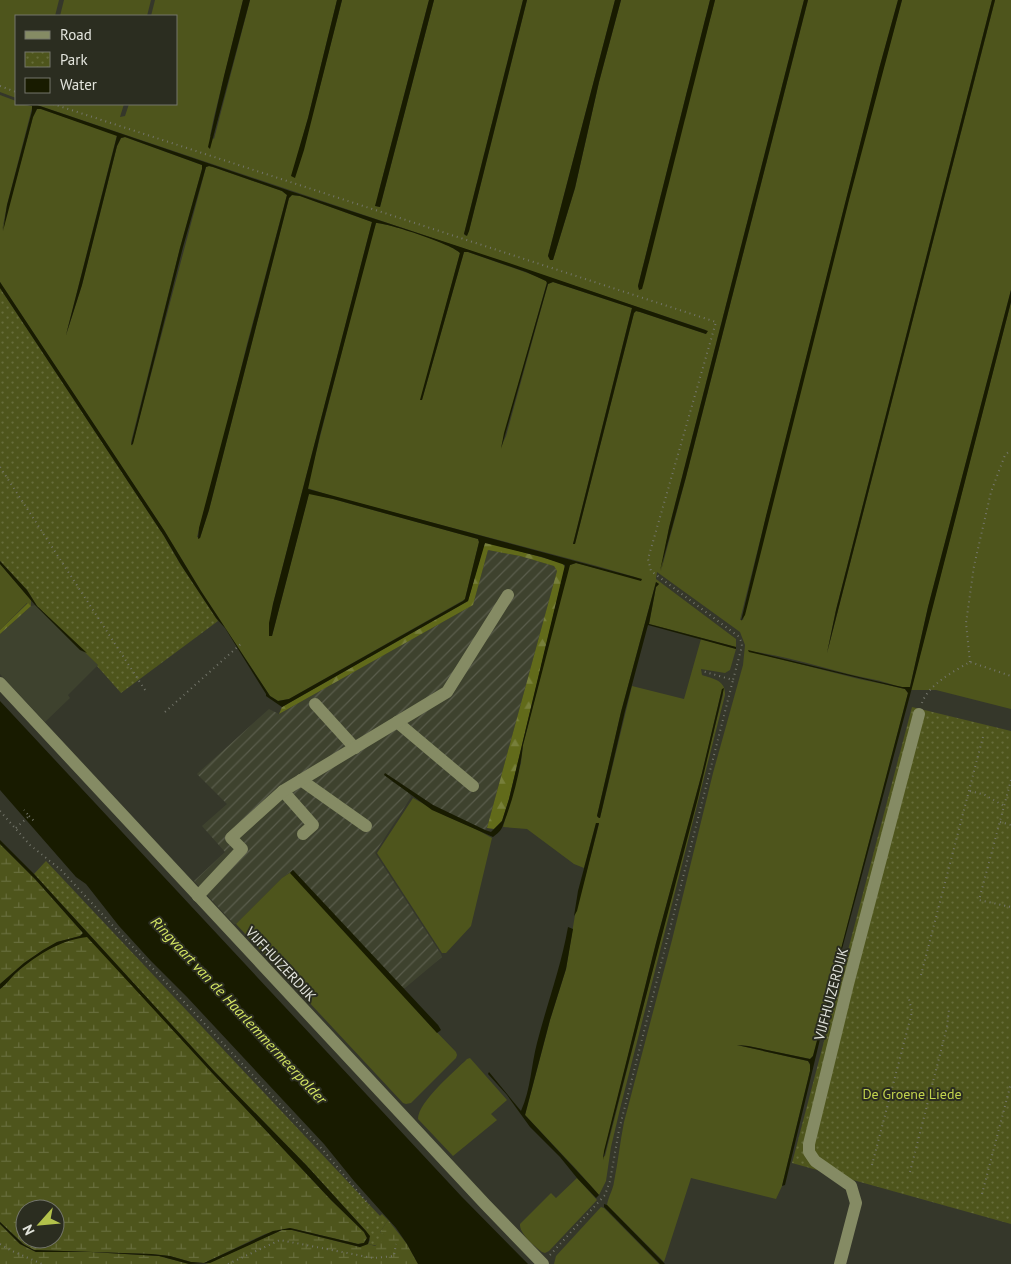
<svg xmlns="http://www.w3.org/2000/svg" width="1011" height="1264" viewBox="0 0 1011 1264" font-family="'PT Sans',sans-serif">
<defs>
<pattern id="industrial-furrows" width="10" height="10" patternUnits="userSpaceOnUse" patternTransform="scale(1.25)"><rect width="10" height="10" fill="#3e422e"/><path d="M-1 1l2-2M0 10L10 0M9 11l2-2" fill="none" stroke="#5a5d4c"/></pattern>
<pattern id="forest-firs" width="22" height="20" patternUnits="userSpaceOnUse" patternTransform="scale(1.25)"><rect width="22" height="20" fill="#616a1a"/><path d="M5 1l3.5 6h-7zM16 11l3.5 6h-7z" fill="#777f3b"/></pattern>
<pattern id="wetland-marsh" width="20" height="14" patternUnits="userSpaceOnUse" patternTransform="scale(1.25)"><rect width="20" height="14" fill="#4e551c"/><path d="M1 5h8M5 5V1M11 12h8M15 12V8" fill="none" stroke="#676d3c"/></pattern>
<pattern id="park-dots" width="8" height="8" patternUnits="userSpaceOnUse" patternTransform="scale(1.25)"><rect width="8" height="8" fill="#4e551c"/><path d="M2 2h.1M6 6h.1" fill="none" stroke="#676d3c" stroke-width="1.8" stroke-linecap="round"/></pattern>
</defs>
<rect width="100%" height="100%" fill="#35372a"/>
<polygon fill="#3e422e" points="35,605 80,650 86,653 98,665 68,695 70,698 45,722 0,674 0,634 31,606"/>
<polygon fill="url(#industrial-furrows)" points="488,550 520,556 554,566 557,571 487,828 485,830 433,805 393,778 391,781 408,791 411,797 375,853 441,954 442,957 405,988 403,988 335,917 293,870 282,878 236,924 234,924 194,881 225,852 202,826 227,804 197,774 269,709 279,714 473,605"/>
<g fill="#4e551c" fill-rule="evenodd">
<polygon points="0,0 59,0 55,16 16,16 16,98 0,92"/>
<polygon points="64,0 151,0 147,16 60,16"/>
<path d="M155 0H243L214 117 210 136 214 139 250 0H337L308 118 292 176 318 94 342 0H429L380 187 376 206 380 207 434 0H523L466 226 464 234 466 236 469 231 527 0H615L548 256 553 260 575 188 599 82 621 0H710L638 286 639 288 715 0H804L669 528 661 571 686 477 808 0H898L879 69 740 620H743L862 146 902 0H992L836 610 827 653 995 0H1011V290L928 607 910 687C900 689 887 682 876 680 833 672 792 656 748 651L859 679 883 684 905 689 908 693 813 1056 810 1059 748 1046 737 1045 808 1061 811 1067 782 1186 776 1199 691 1178 664 1262 607 1205C608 1197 613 1190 614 1182 618 1162 620 1142 624 1122L672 940 713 773 743 665 745 645 740 632 657 572 656 579 736 639V647L649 624 656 587 659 584 656 582 621 712 597 816 599 818H600L632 686 684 699 701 639 736 649 730 670 725 673 701 669 702 675C713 679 726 680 725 695L620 1109 611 1147 606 1181 599 1195 576 1169 525 1115 550 1020 566 969 575 915 599 824 596 823 584 868 574 864 527 829 503 827 521 763 523 745 568 568 570 565 576 563 641 580 635 577 597 566 335 497 307 488 369 245 376 223C389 223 453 244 460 253L421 399 422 400 464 252H468L536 276 546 281 547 282 501 447 506 436 548 284 553 282 632 308 573 544H575L634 313 636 311 640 312 706 334V330L34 104H124L120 117 125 116 129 104H176V16H151ZM722 689 723 695 605 1156 603 1157 656 943 702 773Z"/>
<polygon points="0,95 16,101 16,104 32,106 32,108 7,205 2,231 33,117 37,109 41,109 117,135 66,335 82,285 117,146 121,138 125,137 202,165 202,169 180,248 131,442 132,446 206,167 209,166 213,167 282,191 287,195 247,344 227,426 197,537 200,538 209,510 289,198 292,195 300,196 372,222 273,604 269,633 270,636 272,636 309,493 333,499 478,539 479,542 465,599 462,601 289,699 278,701 270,696 201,591 164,530 0,282"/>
<polygon points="1011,302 1011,709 936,690 911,690"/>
<polygon points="0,564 31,600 31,606 27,603 0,630"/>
<polygon points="413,798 446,816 476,829 492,838 471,926 446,953 442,953 377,853"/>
<polygon points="291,872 407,999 427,1022 456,1052 457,1055 456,1058 411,1103 406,1104 403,1103 236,924 282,878"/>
<path d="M470 1058 507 1100 491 1114 497 1120 453 1156 418 1119C418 1102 454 1072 467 1059Z"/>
<path d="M577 1178 597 1200 549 1251 545 1253 542 1252C534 1246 519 1233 520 1224L551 1193 556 1198Z"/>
<polygon points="601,1207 604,1208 659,1264 554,1264 556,1256"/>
</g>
<g fill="url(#forest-firs)">
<polygon points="487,542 562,563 565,567 509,799 502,821 494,829 487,828 557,571 554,566 520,556 488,550 473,605 279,714 282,707 468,601 484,544"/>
<polygon points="28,603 31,606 0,634 0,630"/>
</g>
<g fill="url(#wetland-marsh)" fill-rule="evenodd">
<polygon points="0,844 36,880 83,933 80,936 57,942 43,950 24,963 0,984"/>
<path d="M87 936 215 1076 331 1200 364 1232 367 1238 364 1243 358 1244 290 1228 265 1234 204 1263 191 1262 170 1256 151 1254 34 1250 26 1246 0 1222V989C6 985 11 977 17 972 37 954 60 940 87 936ZM25 1209H55V1239H25Z"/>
<polygon points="388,1220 407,1244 418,1264 206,1264 282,1230 292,1230 360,1247 368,1244 375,1246 385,1236 380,1232"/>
<polygon points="0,1224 20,1244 36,1252 91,1252 159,1256 189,1264 0,1264"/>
</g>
<g fill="url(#park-dots)">
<polygon points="0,288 164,536 179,562 218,621 121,693 97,666 98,665 37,606 27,590 0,561"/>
<polygon points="912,707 1011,731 1011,1224 792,1163"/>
<path d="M46 861 380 1216 382 1214 388 1220 380 1232 386 1236C380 1244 378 1247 368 1244L370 1240 366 1231 307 1166 213 1070 34 874Z"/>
</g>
<g fill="#181b00">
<polygon points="243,0 250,0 210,149 208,147 224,76"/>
<polygon points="337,0 342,0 304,150 295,178 291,176 308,118"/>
<polygon points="429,0 434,0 380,207 375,206"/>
<polygon points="523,0 527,0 469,231 467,236 464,234 466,226"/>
<polygon points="615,0 621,0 599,82 575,188 553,260 550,260 548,256"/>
<polygon points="710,0 715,0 644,282 642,289 639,290 638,286"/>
<polygon points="804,0 808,0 686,477 660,571 669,528"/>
<polygon points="898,0 902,0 849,200 759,560 745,615 741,621 766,516 879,69"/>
<polygon points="992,0 995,0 827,653 836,610"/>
<path d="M23 104H34L290 191 509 263 708 331 706 334 640 312 636 311 634 313 575 544H573L632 308 553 282 548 284 501 449 504 433 547 283 546 281 526 272 468 252H464L422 400H420L460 253C454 245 388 223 376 223L320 435 308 489 642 579 641 581 576 563 570 565 523 745C520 772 513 800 503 825 502 830 497 834 493 837L432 810 384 775 385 773 433 805 485 830 491 832 502 821 509 799 565 565 542 557 485 543 468 601 282 707 266 696V694L225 628 216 618 181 565 164 536 0 288V282L164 530 201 591 270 696 278 701 289 699 463 601 465 599 479 542 478 539 333 499 309 494 272 636H269V623L273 604 372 222 300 196 292 195 289 198 209 510 200 538 198 539 199 528 287 195 282 191 213 167 209 166 206 167 183 247 133 444 131 445 180 248 202 169V165L125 137 121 138 117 146 82 285 66 335 117 136 41 109H37L33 117 3 231 7 205 32 111V106Z"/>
<polygon points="1011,290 1011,302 913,684 838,964 785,1185 782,1186 810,1071 810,1064 808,1061 737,1045 748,1046 810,1059 813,1056 908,693 905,689 749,652 748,650 863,678 902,687 910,687 928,607"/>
<polygon points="0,561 27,590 37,606 87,653 80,650 35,605 0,564"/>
<polygon points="656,582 659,584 656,587 649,624 736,647 736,649 648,625 625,711 600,818 599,818 597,816 621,712"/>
<polygon points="724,688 698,798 603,1160 604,1151 656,943 702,773 722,689"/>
<polygon points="0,701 462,1197 528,1264 418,1264 407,1244 396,1228 354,1181 324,1144 187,997 151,961 119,926 86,884 76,877 0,790"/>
<polygon points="596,823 599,823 577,911 574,916 578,891"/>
<path d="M0 840 34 874 213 1070 307 1166 366 1231 370 1236 368 1244 360 1247 292 1230H282L210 1263 189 1264 159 1256 91 1252H36L20 1244 0 1224V1222L23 1244 34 1250 151 1254 170 1256 191 1262 204 1263 273 1231 290 1228 358 1244 364 1243 367 1238 364 1232 331 1200 215 1076 87 937C60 940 37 955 17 972 11 977 6 985 0 989V984L24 963 43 950 57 942 80 936 83 933 36 880 0 844Z"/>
<polygon points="293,870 438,1025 441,1030 437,1033 290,873"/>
<path d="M568 927 573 929 566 969 550 1020 525 1115 591 1186 599 1195 596 1198 577 1178 560 1157 530 1127 507 1095 488 1074 489 1072 521 1111C531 1088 531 1066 537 1043 547 1004 561 967 568 927Z"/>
<polygon points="604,1204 607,1205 665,1264 660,1264 604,1207"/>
</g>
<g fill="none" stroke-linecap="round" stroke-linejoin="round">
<g stroke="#74766b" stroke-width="2" stroke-dasharray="1 4" stroke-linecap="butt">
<polyline points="0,86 16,92"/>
<polyline points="53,104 716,322 648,559 651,571 738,636 741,641 742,646 733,680 702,671"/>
<polyline points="0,467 147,693"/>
<polyline points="970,662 966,623 974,566 991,492 1005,455 1011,450"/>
<path d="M922 703C928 685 954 671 970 662L1011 676"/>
<polyline points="165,712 243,642"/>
<polyline points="1011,780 979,900 1011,907"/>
<polyline points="970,791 985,795 1004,806"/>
<polyline points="0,811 30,845 61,870 171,988 322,1149 369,1205"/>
<polyline points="29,816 35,822"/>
<polyline points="1000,822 1011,825"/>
<polyline points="16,828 29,816 24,810"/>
<polyline points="921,975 984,733"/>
<polyline points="872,1165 912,1012 909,999"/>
<polyline points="910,1172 947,1027 949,1009"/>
<polyline points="982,1194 1011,1083"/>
<polyline points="0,1244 10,1250 42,1264"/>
<polyline points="550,1255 605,1195 610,1181 619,1130 733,680"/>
<polyline points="228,1264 280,1240 373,1258 394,1256 396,1244"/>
</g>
<g stroke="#858b64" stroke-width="12">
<polyline points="0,683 485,1204 543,1264"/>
<polyline points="315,704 355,748"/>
<polyline points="397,722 473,786"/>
<polyline points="301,780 366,826"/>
<polyline points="283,791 313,825 303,834"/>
<polyline points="198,896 242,849 231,838 283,791 447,692 508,595"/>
<polyline points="840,1264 856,1203 851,1186 815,1161 809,1152 809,1144 848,984 919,714"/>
</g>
</g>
<g text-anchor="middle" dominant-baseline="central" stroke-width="4" stroke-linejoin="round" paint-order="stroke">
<g font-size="14" fill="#e2e4dc" stroke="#2b2d20">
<text transform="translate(281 964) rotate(47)">VIJFHUIZERDIJK</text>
<text transform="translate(831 994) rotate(-75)">VIJFHUIZERDIJK</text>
</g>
<g font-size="14" fill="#c2d34d" stroke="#2b2d20">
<text x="912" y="1094">De Groene Liede</text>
</g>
<g font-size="15" font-style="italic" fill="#d5e762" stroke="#2b2d20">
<text transform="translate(239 1010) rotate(47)">Ringvaart van de Haarlemmermeerpolder</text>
</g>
</g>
<rect x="15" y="15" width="162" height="90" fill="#2b2d20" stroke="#74766b"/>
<rect x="25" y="31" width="25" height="8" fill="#858b64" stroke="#74766b"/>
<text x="60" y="40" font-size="15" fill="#e2e4dc">Road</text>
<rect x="25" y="52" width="25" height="15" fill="url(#park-dots)" stroke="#74766b"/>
<text x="60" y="65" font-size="15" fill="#e2e4dc">Park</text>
<rect x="25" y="78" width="25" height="15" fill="#181b00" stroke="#74766b"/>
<text x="60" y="90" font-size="15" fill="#e2e4dc">Water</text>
<g transform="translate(40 1224) rotate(243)"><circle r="24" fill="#2b2d20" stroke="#74766b"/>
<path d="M0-4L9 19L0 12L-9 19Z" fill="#b3c24b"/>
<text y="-8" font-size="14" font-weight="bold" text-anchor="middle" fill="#e2e4dc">N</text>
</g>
</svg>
